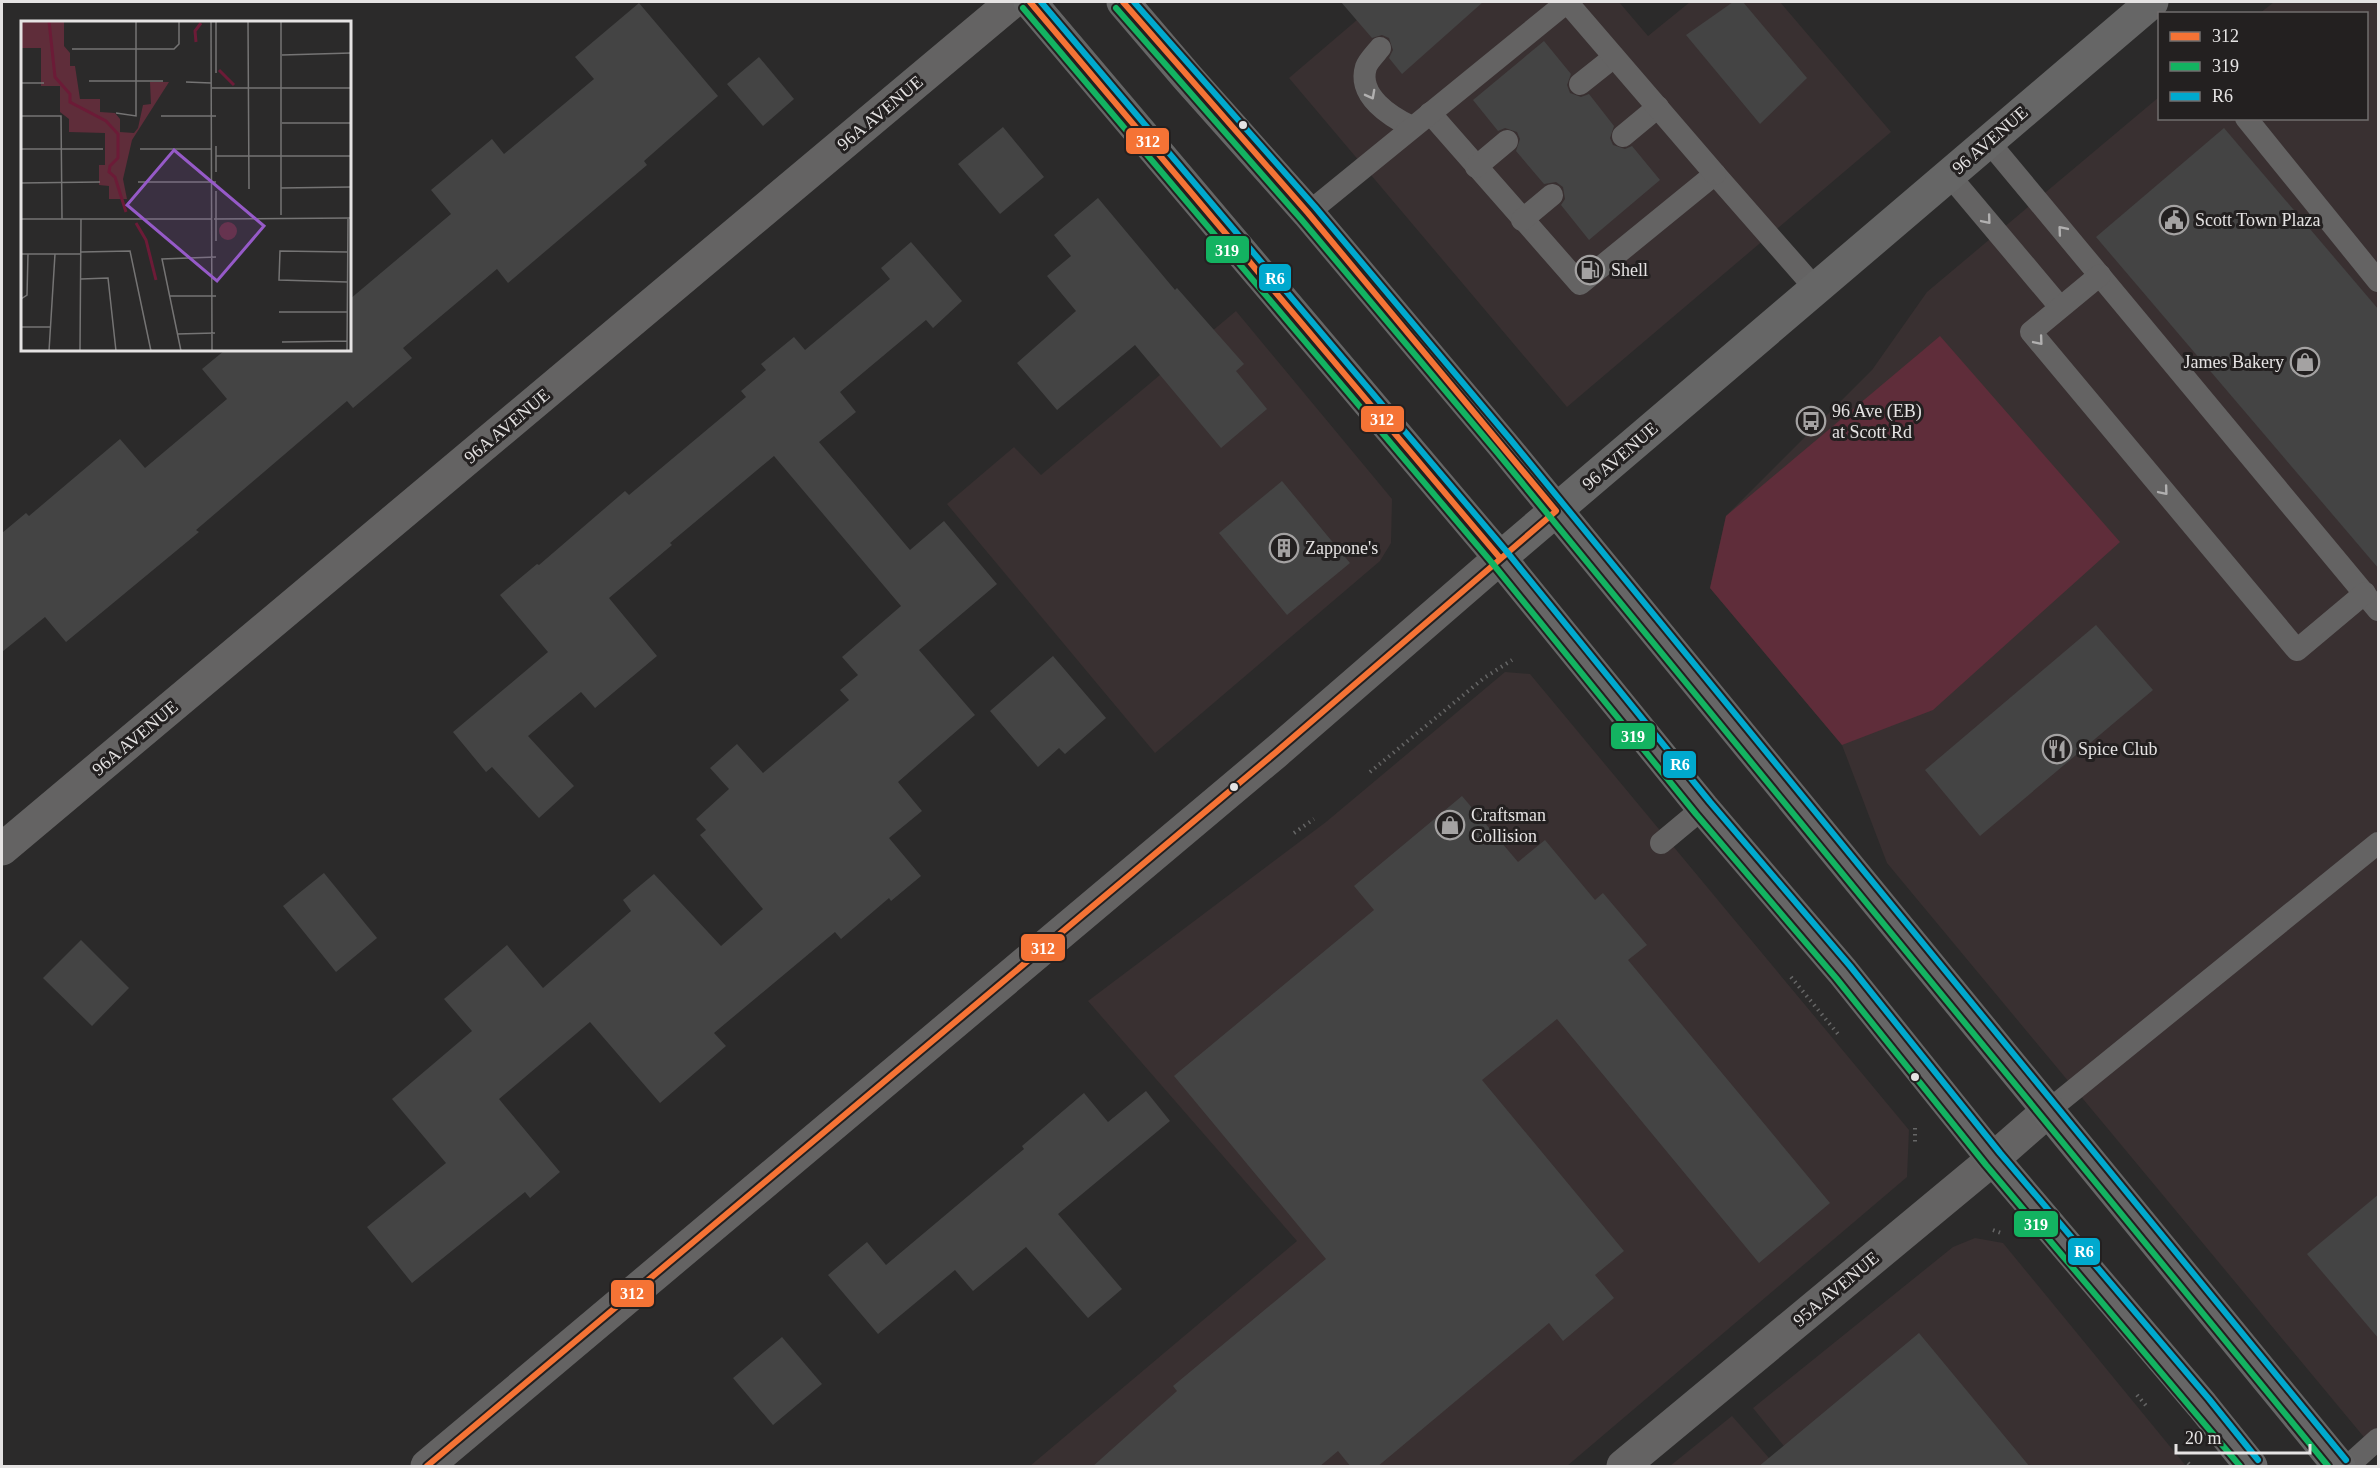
<svg xmlns="http://www.w3.org/2000/svg" width="2380" height="1468" viewBox="0 0 2380 1468" font-family="Georgia,serif">
<rect width="100%" height="100%" fill="#2b2a2a"/>
<g fill="#393031">
<polygon points="1378,2 1619,2 1648,36 1690,2 1780,2 1891,132 1567,407 1289,78"/>
<polygon points="2274,2 2378,2 2378,1454 1887,863 1842,745 1710,588 1726,516 1872,370 1927,292 2159,97 2160,118 2366,118 2366,14 2260,13"/>
<polygon points="1236,311 1392,499 1391,543 1380,561 1155,753 947,504 1014,447 1041,475"/>
<polygon points="1505,672 1530,674 1909,1130 1907,1177 1567,1466 1030,1466 1297,1241 1088,1001 1326,822"/>
<polygon points="1975,1238 2003,1243 2186,1466 1800,1466 1753,1408 1953,1247"/>
<polygon points="1732,1416 1776,1466 1670,1466"/>
</g>
<polygon fill="#5f2d3a" points="1940,336 2120,542 1933,710 1842,745 1710,588 1726,516"/>
<g fill="#444">
<polygon points="1341,2 1483,2 1402,74 1389,58 1393,50 1389,38 1382,35 1372,38"/>
<polygon points="1733,2 1743,2 1807,78 1760,124 1686,35"/>
<polygon points="639,3 718,96 644,161 647,165 508,283 497,269 403,348 412,358 353,408 347,401 196,530 199,532 66,642 45,617 2,652 2,533 26,513 29,516 120,439 145,468 227,399 202,369 225,350 350,350 350,299 451,214 431,190 492,139 504,154 594,79 575,57"/>
<polygon points="1544,41 1571,74 1567,85 1570,93 1581,97 1589,94 1614,126 1610,138 1613,145 1625,149 1632,146 1660,180 1589,240 1561,205 1565,199 1563,187 1556,182 1544,184 1516,151 1520,139 1517,132 1505,128 1498,131 1473,100"/>
<polygon points="759,57 794,99 763,126 727,84"/>
<polygon points="1003,127 1044,177 1000,214 958,164"/>
<polygon points="2224,128 2379,310 2379,569 2096,237"/>
<polygon points="1098,198 1175,290 1177,288 1244,364 1236,371 1267,409 1221,448 1135,345 1057,410 1017,363 1076,311 1047,276 1071,256 1054,235"/>
<polygon points="911,242 962,301 933,328 926,320 840,392 856,412 819,442 910,550 944,521 997,584 919,650 975,715 898,782 922,811 889,838 921,876 891,901 889,898 841,939 835,932 714,1033 726,1046 660,1103 590,1022 499,1099 560,1172 530,1198 525,1192 412,1283 367,1227 446,1163 392,1099 472,1031 444,999 507,945 543,988 631,911 623,900 654,874 721,946 763,909 700,835 706,830 696,819 729,789 710,768 737,744 763,773 849,700 840,690 858,675 842,657 901,606 774,456 670,543 672,545 609,598 657,656 595,708 581,692 528,736 574,786 539,818 492,767 486,772 453,732 548,652 500,595 537,564 539,565 625,491 629,495 746,397 741,391 766,370 761,364 794,337 805,350 890,279 881,268"/>
<polygon points="1282,481 1350,563 1287,615 1219,533"/>
<polygon points="2096,625 2153,690 1980,836 1925,770"/>
<polygon points="1053,656 1106,718 1065,754 1059,748 1038,767 990,711"/>
<polygon points="1462,796 1518,862 1545,840 1595,900 1603,893 1647,945 1628,960 1830,1203 1759,1263 1557,1019 1482,1080 1624,1251 1595,1275 1614,1298 1563,1341 1549,1323 1377,1467 1351,1467 1338,1451 1319,1467 1092,1467 1177,1391 1173,1386 1326,1259 1174,1076 1374,910 1354,886"/>
<polygon points="324,873 377,938 336,972 283,906"/>
<polygon points="81,940 129,988 92,1026 43,978"/>
<polygon points="1146,1091 1170,1121 1058,1214 1122,1289 1088,1318 1026,1247 973,1291 955,1270 878,1334 828,1275 867,1242 886,1265 1024,1149 1022,1146 1084,1093 1108,1122"/>
<polygon points="2379,1194 2379,1339 2307,1254"/>
<polygon points="1919,1333 2030,1467 1758,1467 1817,1418"/>
<polygon points="782,1337 822,1384 773,1425 733,1378"/>
</g>
<g fill="none" stroke-linecap="round" stroke-linejoin="round">
<g stroke="#666" stroke-width="4" stroke-dasharray="1.5 4.5" stroke-linecap="butt">
<polyline points="1370,772 1484,678 1512,660"/>
<polyline points="1294,833 1314,819"/>
<polyline points="1791,977 1838,1034"/>
<polyline points="1915,1128 1915,1142"/>
<polyline points="1993,1230 2001,1233"/>
<polyline points="2137,1395 2148,1408"/>
<polyline points="2188,1463 2191,1466"/>
</g>
<g stroke="#646363" stroke-width="22">
<path d="M1380 48C1376 53 1368 61 1366 67 1357 96 1391 117 1412 127"/>
<polyline points="1580,84 1614,57"/>
<polyline points="1430,113 1580,284 1715,174 1815,288"/>
<polyline points="2246,118 2378,281"/>
<polyline points="1623,136 1658,107"/>
<polyline points="1988,141 2378,610"/>
<polyline points="1476,167 1507,141"/>
<polyline points="1949,175 2060,307"/>
<polyline points="1308,213 1567,2 1715,174"/>
<polyline points="1522,220 1552,195"/>
<polyline points="2100,275 2031,332 2297,650 2365,593"/>
<polyline points="1661,843 1703,808"/>
<polyline points="2049,1110 2378,843"/>
<polyline points="2348,1466 2378,1439"/>
</g>
<g stroke="#646363" stroke-width="33">
<polyline points="2,849 1012,2"/>
<polyline points="1623,1466 1993,1159 2049,1110"/>
</g>
<polyline stroke="#646363" stroke-width="33" points="427,1466 1275,753 1500,558"/>
<g stroke="#666" stroke-width="33">
<polyline points="1030,2 1500,558 1703,808 1843,972 1993,1159 2202,1405 2251,1466"/>
<polyline points="1123,2 1187,77 1308,213 1503,445 2339,1466"/>
<polyline points="1500,558 2152,2"/>
</g>
<g stroke="#232020" stroke-width="10">
<g id="bus-1">
<polyline points="1030,2 1500,558"/>
<polyline points="427,1466 1275,753 1556,511 1308,213 1123,2"/>
</g>
</g>
<g stroke="#232020" stroke-width="10">
<g id="bus-2">
<polyline points="1023,8 1493,564 1696,814 1836,978 1986,1165 2240,1466"/>
<polyline points="1116,8 1301,219 1496,451 2328,1466"/>
</g>
</g>
<g stroke="#232020" stroke-width="10">
<g id="bus-3">
<polyline points="1041,2 1507,552 1710,802 1850,966 2000,1153 2209,1399 2258,1460"/>
<polyline points="1134,2 1315,207 1510,439 2346,1460"/>
</g>
</g>
<use href="#bus-1" stroke="#f57335" stroke-width="6"/>
<use href="#bus-2" stroke="#13b361" stroke-width="6"/>
<use href="#bus-3" stroke="#00a9ce" stroke-width="6"/>
</g>
<defs><path id="oneway-chevron" d="M-2-3.5L2.5 0L-2 3.5" fill="none" stroke-width="1.6" stroke-linecap="round" stroke-linejoin="round" transform="scale(1.5)"/></defs>
<g stroke="#b1b0b0">
<use href="#oneway-chevron" transform="translate(1371 95) rotate(62)"/>
<use href="#oneway-chevron" transform="translate(1987 220) rotate(50)"/>
<use href="#oneway-chevron" transform="translate(2062 230) rotate(-130)"/>
<use href="#oneway-chevron" transform="translate(2039 341) rotate(50)"/>
<use href="#oneway-chevron" transform="translate(2164 491) rotate(50)"/>
</g>
<defs>
<g id="civic-ring" transform="scale(1.5)"><circle r="9.5" fill="#232020" stroke="#a4a2a2" stroke-width="1.5"/><path d="M-.6-6.5H3V-4.5H.6V-3L4-1V1h2V6H-6V1h2V-1L-.6-3ZM-1.2 2.5V6h2.4V2.5Z" fill="#a4a2a2"/></g>
<g id="fuel-ring" transform="scale(1.5)"><circle r="9.5" fill="#232020" stroke="#a4a2a2" stroke-width="1.5"/><path d="M-5.5-6h7V0h2V4h1.3V-2.5L3-4.5l.8-.8L6-3V5H2.5V1h-1V6h-7ZM-4.2-4.7v3.2H.2V-4.7Z" fill="#a4a2a2"/></g>
<g id="shop-ring" transform="scale(1.5)"><circle r="9.5" fill="#232020" stroke="#a4a2a2" stroke-width="1.5"/><path d="M-5-2.5h2.3a2.7 3.5 0 0 1 5.4 0H5L5.5 6h-11ZM-1.5-2.5h3a1.5 2.3 0 0 0-3 0Z" fill="#a4a2a2"/></g>
<g id="bus-ring" transform="scale(1.5)"><circle r="9.5" fill="#232020" stroke="#a4a2a2" stroke-width="1.5"/><path d="M-5-6H5V4H4V6H2V4H-2V6H-4V4H-5ZM-3.5-4V0h7V-4ZM-3.5 1.2v1.5H-2V1.2ZM2 1.2v1.5H3.5V1.2Z" fill="#a4a2a2"/></g>
<g id="building-ring" transform="scale(1.5)"><circle r="9.5" fill="#232020" stroke="#a4a2a2" stroke-width="1.5"/><path d="M-4-6H4V6H1V3H-1V6H-4ZM-2.5-4.3h1.7v1.8h-1.7ZM.8-4.3h1.7v1.8H.8ZM-2.5-1h1.7V.8h-1.7ZM.8-1h1.7V.8H.8Z" fill="#a4a2a2"/></g>
<g id="restaurant-ring" transform="scale(1.5)"><circle r="9.5" fill="#232020" stroke="#a4a2a2" stroke-width="1.5"/><path d="M-5-6h1v4h1v-4h1v4h1v-4h1v5L-1.5 .5V6h-2V.5L-5-1ZM5-6V6H3V1.5H1.5Q1.5-4 5-6Z" fill="#a4a2a2"/></g>
</defs>
<g fill-rule="evenodd">
<use href="#civic-ring" x="2174" y="220"/>
<use href="#fuel-ring" x="1590" y="270"/>
<use href="#shop-ring" x="2305" y="362"/>
<use href="#bus-ring" x="1811" y="421"/>
<use href="#building-ring" x="1284" y="548"/>
<use href="#restaurant-ring" x="2057" y="749"/>
<use href="#shop-ring" x="1450" y="825"/>
</g>
<g fill="#e5e3e3" stroke="#232020" stroke-width="2">
<circle cx="1243" cy="125" r="5"/>
<circle cx="1234" cy="787" r="5"/>
<circle cx="1915" cy="1077" r="5"/>
</g>
<g text-anchor="middle" dominant-baseline="central" stroke-width="6" stroke-linejoin="round" paint-order="stroke">
<g font-size="18" fill="#e5e3e3" stroke="#232020">
<text transform="translate(880 113) rotate(-40)">96A AVENUE</text>
<text transform="translate(1990 140) rotate(-41)">96 AVENUE</text>
<text transform="translate(507 426) rotate(-40)">96A AVENUE</text>
<text transform="translate(1620 456) rotate(-41)">96 AVENUE</text>
<text transform="translate(135 738) rotate(-40)">96A AVENUE</text>
<text transform="translate(1836 1289) rotate(-40)">95A AVENUE</text>
</g>
<g font-size="18" fill="#e5e3e3" stroke="#232020" text-anchor="start">
<text x="2195" y="220">Scott Town Plaza</text>
<text x="1611" y="270">Shell</text>
<text x="2284" y="362" text-anchor="end">James Bakery</text>
<text x="1832" y="411">96 Ave (EB)<tspan x="1832" dy="21">at Scott Rd</tspan></text>
<text x="1305" y="548">Zappone's</text>
<text x="2078" y="749">Spice Club</text>
<text x="1471" y="815">Craftsman<tspan x="1471" dy="21">Collision</tspan></text>
</g>
</g>
<g transform="translate(21 21)">
<rect width="330" height="330" fill="#2b2a2a"/>
<path d="M0 0H43V25L49 32V45H54L59 78H79V91L94 92 99 98V111L113 112 117 107 122 84 130 83 129 61H148L111 119 102 158 106 178H88V165L78 164V144H84V112L48 111V98L39 91V65H20V27H0ZM198 210a9 9 0 1 1 18 0a9 9 0 1 1-18 0Z" fill="#5f2d3a"/>
<path fill="none" stroke="#6c1b37" stroke-width="3" d="M28 0 34 56 49 73V81L85 100 97 113V137L89 145 88 151 94 156 105 191M175 21 174 10 180 2M198 49 213 64M115 202 125 219 135 259"/>
<path fill="none" stroke="#757474" stroke-width="1.5" d="M190 0 191 330M195 0V52M227 0 228 168M260 0V194M51 28H153L158 23V0M261 34 330 32M68 60H142M165 61 190 62M0 62H23M191 67H330M95 92 115 95V0M0 95H40L41 198M140 95H195M261 102H330M195 125V151M0 128H82M119 128H190M195 135H330M117 161H195M0 162 79 161M260 167 330 166M0 198H191M193 198 330 197M195 220V170M60 231 109 230 130 330M0 233H60M60 258 87 257 95 330M326 261 258 259 259 230 326 231M149 275H195M0 278 6 274 7 233M258 291H326M0 306H30M156 313 194 312M261 321 326 320M28 330 34 233M59 330 60 198M160 330 141 238 195 236M326 330 327 197"/>
<path fill="#965ac8" fill-opacity="0.15" stroke="#965ac8" stroke-width="3" d="M153 129 243 205 196 260 106 184Z"/>
<rect width="330" height="330" fill="none" stroke="#e5e3e3" stroke-width="3"/>
</g>
<g stroke="#232020" stroke-width="2">
<rect x="1125" y="127" width="45" height="28" rx="6" fill="#f57335"/>
<rect x="1205" y="235" width="45" height="29" rx="6" fill="#13b361"/>
<rect x="1258" y="263" width="34" height="29" rx="6" fill="#00a9ce"/>
<rect x="1360" y="405" width="45" height="28" rx="6" fill="#f57335"/>
<rect x="1610" y="722" width="46" height="28" rx="6" fill="#13b361"/>
<rect x="1662" y="750" width="35" height="29" rx="6" fill="#00a9ce"/>
<rect x="1020" y="933" width="46" height="29" rx="6" fill="#f57335"/>
<rect x="2013" y="1210" width="46" height="28" rx="6" fill="#13b361"/>
<rect x="2067" y="1237" width="34" height="29" rx="6" fill="#00a9ce"/>
<rect x="610" y="1279" width="45" height="29" rx="6" fill="#f57335"/>
</g>
<g font-size="16" text-anchor="middle" font-weight="bold" fill="#fff">
<text x="1148" y="147">312</text>
<text x="1227" y="256">319</text>
<text x="1275" y="284">R6</text>
<text x="1382" y="425">312</text>
<text x="1633" y="742">319</text>
<text x="1680" y="770">R6</text>
<text x="1043" y="954">312</text>
<text x="2036" y="1230">319</text>
<text x="2084" y="1257">R6</text>
<text x="632" y="1299">312</text>
</g>
<rect width="2380" height="1468" fill="none" stroke="#e5e3e3" stroke-width="6"/>
<rect x="2158" y="12" width="210" height="108" fill="#232020" stroke="#716e6e" stroke-width="1.5"/>
<rect x="2170" y="32" width="30" height="9" fill="#f57335" stroke="#716e6e" stroke-width="1.5"/>
<text x="2212" y="42" font-size="18" fill="#e5e3e3">312</text>
<rect x="2170" y="62" width="30" height="9" fill="#13b361" stroke="#716e6e" stroke-width="1.5"/>
<text x="2212" y="72" font-size="18" fill="#e5e3e3">319</text>
<rect x="2170" y="92" width="30" height="9" fill="#00a9ce" stroke="#716e6e" stroke-width="1.5"/>
<text x="2212" y="102" font-size="18" fill="#e5e3e3">R6</text>
<path d="M2176 1444v9h134v-9" fill="none" stroke="#e5e3e3" stroke-width="3"/>
<text x="2185" y="1444" font-size="18" fill="#e5e3e3" stroke="#232020" stroke-width="4.5" paint-order="stroke">20 m</text>
</svg>
